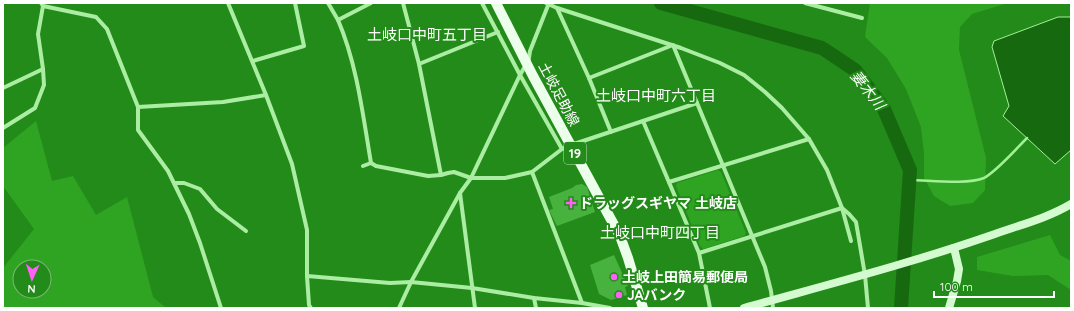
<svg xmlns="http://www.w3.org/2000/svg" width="1074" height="311" viewBox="0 0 1074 311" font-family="Quicksand,'Noto Sans JP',sans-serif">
<rect width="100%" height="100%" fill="#238b19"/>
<g fill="#2fa422" fill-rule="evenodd">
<polygon points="870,3 1008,3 972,14 960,27 959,50 986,158 985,190 973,203 950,206 934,196 924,178 924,153 921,127 906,89 887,58 865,37"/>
<path d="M36 121 52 181 73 176 96 215 127 197 153 297 166 308H3V268L34 229 3 186V148ZM20 267H44V291H20Z"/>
<polygon points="718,170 721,172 746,233 744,236 703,249 700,246 676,186 677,183"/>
<polygon points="1050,235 1060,255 1071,261 1071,290 1048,275 1013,276 977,270 977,257"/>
</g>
<polygon fill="#176910" stroke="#a0f096" points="1058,17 1071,17 1071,150 1055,164 1003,116 1009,106 992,47 994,41"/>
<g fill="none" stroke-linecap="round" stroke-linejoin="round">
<path stroke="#a0f096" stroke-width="2.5" d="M910 180C928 180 967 185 984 178 997 171 1016 149 1027 138"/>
<polyline stroke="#176910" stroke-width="14" points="661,3 822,48 855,70 884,109 910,170 901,308"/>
</g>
<g fill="#48b23e">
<polygon points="582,184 587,187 595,212 557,226 549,210 553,209 549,197 572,188 576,185"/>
<polygon points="614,255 628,286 625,287 627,295 611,300 599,294 590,265"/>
</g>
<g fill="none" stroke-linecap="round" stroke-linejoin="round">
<g stroke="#abeea3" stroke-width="4">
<polyline points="41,3 43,6 96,17 107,29 138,107 138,130 168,171 189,214 200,243 221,308"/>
<polyline points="228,3 266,95 292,164 307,230 307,276 309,305 311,308"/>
<polyline points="328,3 338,20"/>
<path d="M371 3 338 20C357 64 363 116 371 163"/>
<polyline points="403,3 419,64 441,175"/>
<polyline points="482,3 520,75 562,149"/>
<polyline points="546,3 557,8 681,48 720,63 744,75 765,92 782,108 809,139 827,170 842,208 849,214 856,222 865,275 868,308"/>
<polyline points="805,3 862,18"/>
<polyline points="557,8 589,78 611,132"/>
<polyline points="253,61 304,46 295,3"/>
<polyline points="419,64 498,32"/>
<polyline points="589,78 673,45 765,267 771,291 773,308"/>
<polyline points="3,88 43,69"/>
<polyline points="138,107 223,102 266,95"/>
<polyline points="643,121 699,253 710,308"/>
<polyline points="3,128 35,108 44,85 43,69 38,34 43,6"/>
<polyline points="363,166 371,163 376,166 428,176 441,175 448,173 454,172 471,178 505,178 532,172 562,149 571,145 697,103"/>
<polyline points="532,172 582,303"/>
<polyline points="669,182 809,139"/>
<polyline points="174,183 184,183 200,189 217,209 246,231"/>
<polyline points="460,193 475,308"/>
<polyline points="699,253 842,208 851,241"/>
<polyline points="307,276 390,283 411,282 472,288 534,298 582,303 610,308"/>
<polyline points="534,298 536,308"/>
<polyline points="399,308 411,282 460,193 471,178 520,75 524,68 528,65 530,51 549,3"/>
</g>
<g stroke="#d4fad0" stroke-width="8">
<path d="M744 308C826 285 908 264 989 236 1016 226 1046 219 1071 204"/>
<polyline points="949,308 957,281 959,269 954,248"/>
</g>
<polyline stroke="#ebffea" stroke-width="10" points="496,3 533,76 620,236 628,258 643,308"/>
</g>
<g fill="#ff60f6" stroke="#238b19" stroke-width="1.5">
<path d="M569 197h4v4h4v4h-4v4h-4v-4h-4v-4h4z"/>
<circle cx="614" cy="277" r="4"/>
<circle cx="619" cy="295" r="4"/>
</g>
<g text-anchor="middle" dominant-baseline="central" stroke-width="4" stroke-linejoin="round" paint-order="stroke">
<rect fill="#238b19" stroke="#bddcba" stroke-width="1" x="564" y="142" width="22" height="22" rx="3"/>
<g font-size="13" font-weight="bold" fill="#fff">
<text x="575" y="153">19</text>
</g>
<g font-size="14" fill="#fff" stroke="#238b19">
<text transform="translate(559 94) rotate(62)">土岐足助線</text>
</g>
<g font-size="14" font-weight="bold" fill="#fff" stroke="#238b19" text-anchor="start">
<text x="579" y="203">ドラッグスギヤマ 土岐店</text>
<text x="622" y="277">土岐上田簡易郵便局</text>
<text x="627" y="295">JAバンク</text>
</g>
<g font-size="15" fill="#fff" stroke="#238b19">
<text x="427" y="34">土岐口中町五丁目</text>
<text x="656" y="95">土岐口中町六丁目</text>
<text x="660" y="232">土岐口中町四丁目</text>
</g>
<g font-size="15" font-style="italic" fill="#fff" stroke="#238b19">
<text transform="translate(868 90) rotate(52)">妻木川</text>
</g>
</g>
<rect width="1074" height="311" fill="none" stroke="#ffffff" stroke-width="8"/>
<g transform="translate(32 279) rotate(183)"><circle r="19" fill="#238b19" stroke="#7bb975"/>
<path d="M0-3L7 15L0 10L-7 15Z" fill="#ff60f6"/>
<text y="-6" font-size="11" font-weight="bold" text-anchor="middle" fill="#ffffff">N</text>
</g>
<path d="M934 291v6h120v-6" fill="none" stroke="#ffffff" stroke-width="2"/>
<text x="940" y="291" font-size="12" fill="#ffffff" stroke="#238b19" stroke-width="3" paint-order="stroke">100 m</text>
</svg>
